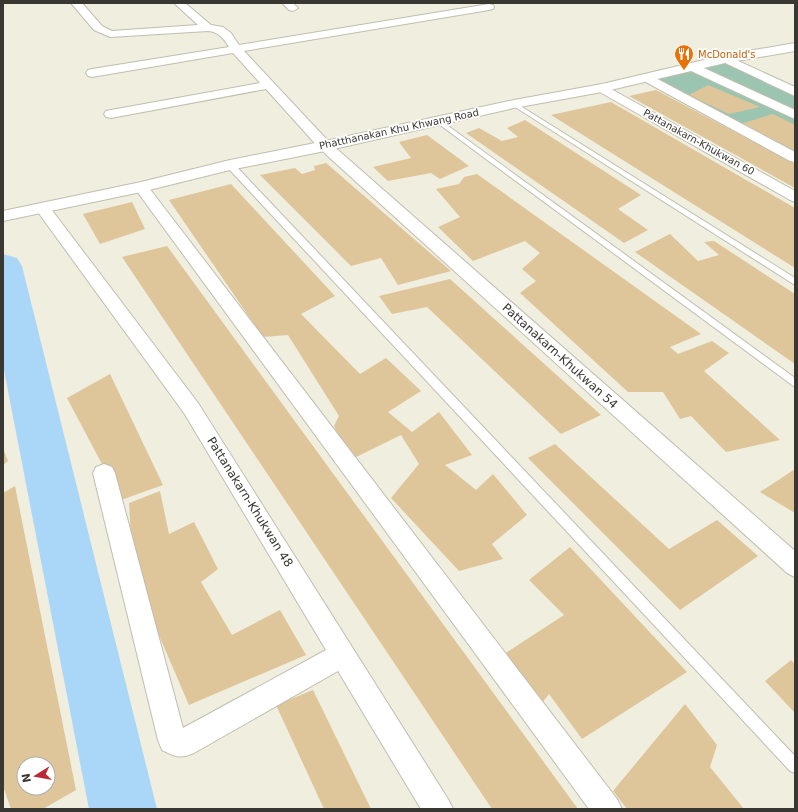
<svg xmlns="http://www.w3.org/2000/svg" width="798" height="812" viewBox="0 0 798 812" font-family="'DejaVu Sans',sans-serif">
<rect width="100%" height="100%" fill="#f0eedf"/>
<polygon fill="#9cc5b1" points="725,59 795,92 795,159 648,78"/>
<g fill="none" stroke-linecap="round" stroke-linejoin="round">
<polygon fill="#aad7f7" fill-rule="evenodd" points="3,254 17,258 22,266 157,809 89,809 3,365"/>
</g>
<g fill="#dfc59a" fill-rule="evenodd">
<polygon points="708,85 760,107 729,114 689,95"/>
<polygon points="656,90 795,164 795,188 629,96"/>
<polygon points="611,102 795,208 795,268 551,115"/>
<polygon points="773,114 795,125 795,154 740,124"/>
<polygon points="525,120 641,195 618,209 648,230 624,243 466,133 479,128 502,141 518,137 507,128"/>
<polygon points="427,135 469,166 440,179 431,173 388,181 373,167 411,158 399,142"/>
<polygon points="326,163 451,271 398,285 381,258 351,266 260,175 295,168 302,174 315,170 314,166"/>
<polygon points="477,174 701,334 670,347 678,354 712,341 729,353 704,371 780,440 726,452 691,416 680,419 663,392 628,392 520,293 536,281 522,269 540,253 525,241 473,261 438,227 460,217 436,189 459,184 464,177"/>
<polygon points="231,184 335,296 301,314 360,374 386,358 421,391 388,412 412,432 439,412 472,455 445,465 476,490 493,474 527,515 492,544 503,559 459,571 391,498 419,464 401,435 350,460 334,426 339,416 288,335 263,337 169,200"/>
<polygon points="132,202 145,229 100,244 83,214"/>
<polygon points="670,234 698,261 719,255 704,242 714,241 795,294 795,364 635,252"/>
<polygon points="167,246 578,809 492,809 122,257"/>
<polygon points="450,279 601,415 561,434 427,307 392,314 379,296"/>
<polygon points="110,374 163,485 121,500 67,398"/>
<polygon points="555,444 669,549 717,520 758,556 680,610 528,458"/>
<polygon points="3,448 8,461 3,465"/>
<polygon points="795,469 795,513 760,492"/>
<path d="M15 486 76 790 43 809H11L3 786V493ZM24 764H48V788H24Z"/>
<polygon points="160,491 169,534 194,522 218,569 201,582 232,635 280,610 306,655 189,705 133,575 129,503"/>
<polygon points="570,547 687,672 582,739 549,694 538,708 498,658 564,615 529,580"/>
<polygon points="791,660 795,664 795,713 765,681"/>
<polygon points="313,690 371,809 324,809 276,705"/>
<polygon points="685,704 717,745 710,767 744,809 627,809 613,791"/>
</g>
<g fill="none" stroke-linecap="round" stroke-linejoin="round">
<g stroke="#c0beaf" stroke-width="2">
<g id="lane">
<polygon points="514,102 795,278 795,285 512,105 511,104"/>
<polygon points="436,120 440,120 795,378 795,387 792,385 436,122"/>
<polygon points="227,163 233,163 795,756 795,773 790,771 227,167"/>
</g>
</g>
<g stroke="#c0beaf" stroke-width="2">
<g id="street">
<path d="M71 3H82L102 26 112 31 198 25 174 3H185L211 25 223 27 231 33 239 45 489 4 493 5 494 7 493 9 489 10 244 51 330 143 795 551V577L787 573 320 149 266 89 111 118 106 117 104 114 106 111 111 110 260 83 233 53 92 77 88 76 86 73 88 70 92 69 229 47C223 38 219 32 208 31L110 37 94 30Z"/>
<polygon points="282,3 293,3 298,8 293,11 289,10"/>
<polygon points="725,55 795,87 795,96 721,61 719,59 721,57"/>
<polygon points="693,63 795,110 795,119 689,70 687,67 689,64"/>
<polygon points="648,74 795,152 795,162 790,161 644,81 642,78 644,75"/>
<polygon points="602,84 795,191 795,202 790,200 598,91 596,88 598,85"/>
<polygon points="141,183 146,184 617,799 622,809 589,809 136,190 134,187 136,184"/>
<path d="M43 203 48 205 198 403 448 799 453 809H421L338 671 194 753C180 759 176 757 162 750L158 740 93 473 96 467 104 464 112 467 115 473 183 728 326 650 184 413 35 208 38 205Z"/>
</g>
</g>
<g stroke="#c0beaf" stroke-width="2">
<polygon id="primary" points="795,43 795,51 725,63 602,92 514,108 325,151 230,170 141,192 3,221 3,211 141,182 230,160 325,141 514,100 602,84 725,55"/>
</g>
<use href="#lane" fill="#fff" fill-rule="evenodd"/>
<use href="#street" fill="#fff" fill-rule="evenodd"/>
<use href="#primary" fill="#fff" fill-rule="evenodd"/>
</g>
<defs>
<g id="restaurant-pin" transform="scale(1)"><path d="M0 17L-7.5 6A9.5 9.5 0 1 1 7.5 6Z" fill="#e8710a" stroke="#fff"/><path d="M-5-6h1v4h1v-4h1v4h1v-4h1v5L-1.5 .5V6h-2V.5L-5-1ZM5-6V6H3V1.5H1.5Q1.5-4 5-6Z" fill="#fff"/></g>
</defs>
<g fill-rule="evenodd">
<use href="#restaurant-pin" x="684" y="54"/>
</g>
<g text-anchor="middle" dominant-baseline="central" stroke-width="3.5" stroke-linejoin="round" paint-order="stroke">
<g font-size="10" fill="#c56008" stroke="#fff" text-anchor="start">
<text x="698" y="54">McDonald's</text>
</g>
<g font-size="10" fill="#383731" stroke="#fff">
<text transform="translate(399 129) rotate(-12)">Phatthanakan Khu Khwang Road</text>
<text transform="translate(699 142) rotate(29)">Pattanakarn-Khukwan 60</text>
</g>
<g font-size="12" fill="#383731" stroke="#fff">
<text transform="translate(560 356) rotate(42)">Pattanakarn-Khukwan 54</text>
<text transform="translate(250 502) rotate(58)">Pattanakarn-Khukwan 48</text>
</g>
</g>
<rect width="798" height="812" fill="none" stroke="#383731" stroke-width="8"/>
<g transform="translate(36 776) rotate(259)"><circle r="19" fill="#ffffff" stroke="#afafad"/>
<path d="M0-3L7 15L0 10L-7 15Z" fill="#bb2b36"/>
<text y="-6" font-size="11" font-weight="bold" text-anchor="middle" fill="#383731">N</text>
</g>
</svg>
